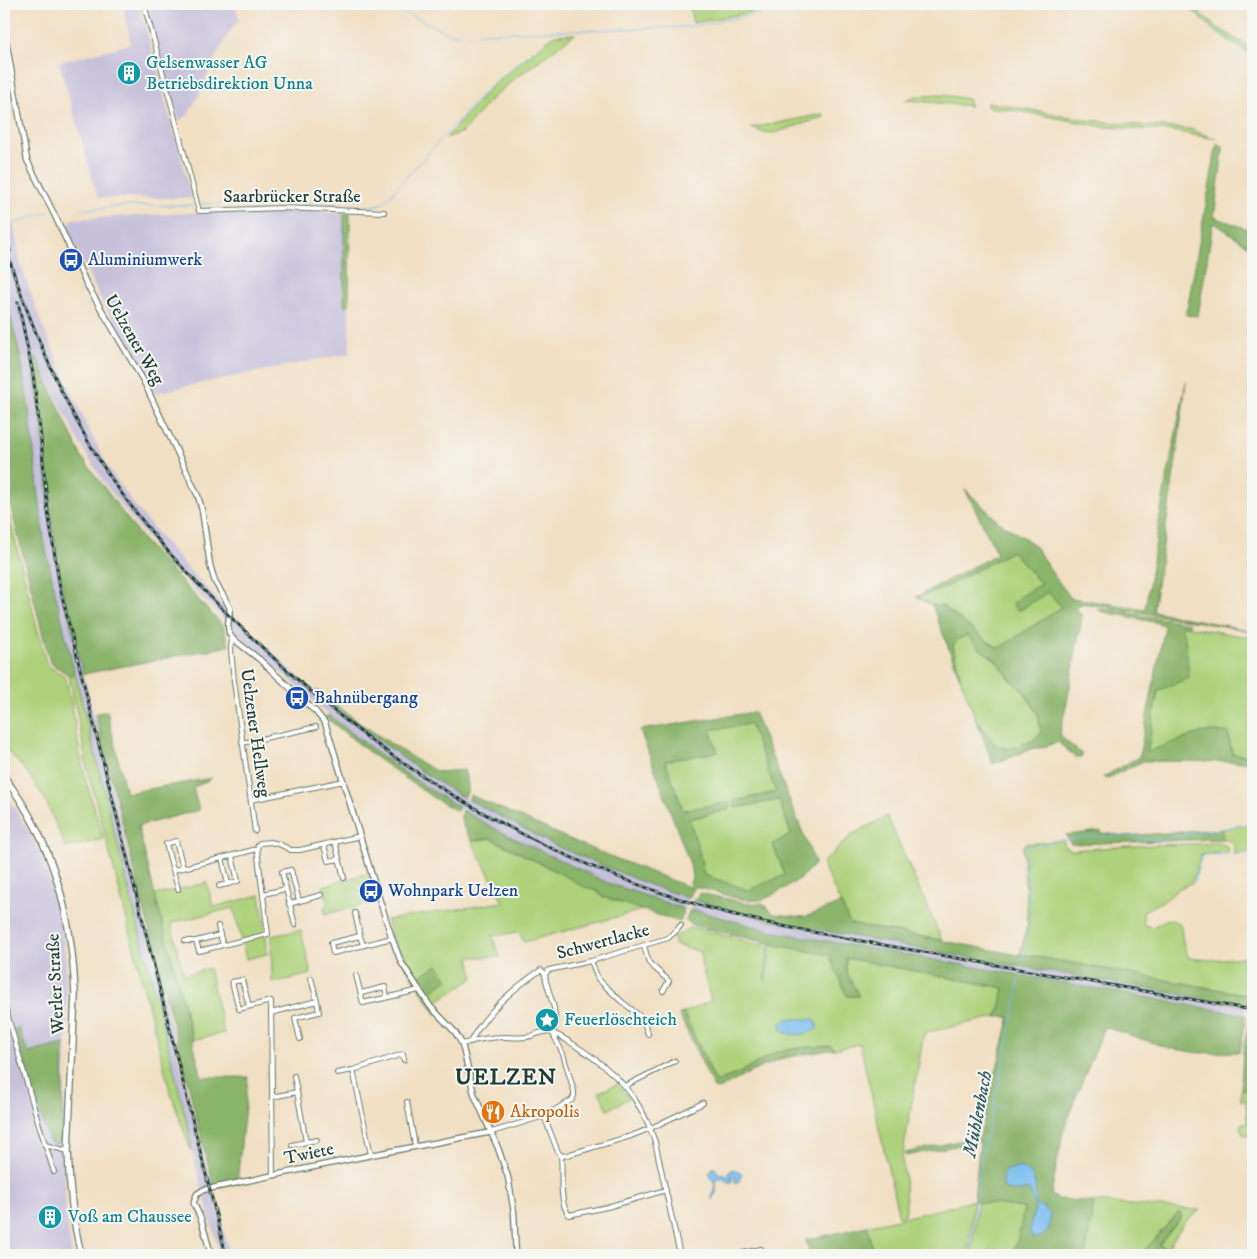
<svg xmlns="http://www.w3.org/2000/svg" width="1257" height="1259" viewBox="0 0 1257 1259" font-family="'IM FELL DW Pica',serif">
<rect width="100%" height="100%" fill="#f6f6f2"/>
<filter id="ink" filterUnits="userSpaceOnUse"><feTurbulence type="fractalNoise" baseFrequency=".02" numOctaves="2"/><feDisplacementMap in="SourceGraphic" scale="10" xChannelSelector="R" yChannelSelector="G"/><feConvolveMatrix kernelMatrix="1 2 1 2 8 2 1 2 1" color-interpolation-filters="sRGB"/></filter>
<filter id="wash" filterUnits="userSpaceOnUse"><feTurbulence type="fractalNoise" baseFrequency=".0096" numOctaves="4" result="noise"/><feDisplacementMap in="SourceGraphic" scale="20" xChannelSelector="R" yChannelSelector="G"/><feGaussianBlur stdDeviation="1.12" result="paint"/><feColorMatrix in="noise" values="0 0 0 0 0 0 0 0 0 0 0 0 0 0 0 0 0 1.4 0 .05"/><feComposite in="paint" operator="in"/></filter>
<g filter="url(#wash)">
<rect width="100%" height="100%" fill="#f0dfc2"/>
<g fill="#c6c0da">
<polygon points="123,4 139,4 192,198 98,198 59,62 131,44"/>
<polygon points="147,4 235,4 239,19 233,27 210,67 203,88 187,116 179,120 155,40"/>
<polygon points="4,188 14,225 21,266 43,327 87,426 109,469 134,505 180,560 224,606 298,677 346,717 424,773 469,800 650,885 688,898 684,909 608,883 501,832 443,798 406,773 359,739 319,706 240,636 168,563 141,531 104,483 79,442 36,357 33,368 41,416 50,511 62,589 190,1103 208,1175 211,1175 213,1182 211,1183 230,1255 220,1255 192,1151 189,1130 55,592 44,540 30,417 21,360 4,281"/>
<polygon points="294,210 344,214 345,306 349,305 350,353 154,393 97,292 67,228 72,219 210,212"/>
<polygon points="4,790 37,846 57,902 66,959 67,1026 63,1131 66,1218 72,1255 4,1255"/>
<polygon points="693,900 773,921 904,946 1246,1006 1245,1014 776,932 697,911 689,911"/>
</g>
<g fill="#aed27b" stroke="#668858">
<polygon points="689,4 798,4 693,23"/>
<polygon points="1185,4 1191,4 1216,27 1251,48 1248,53 1216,32"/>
<polygon points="575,34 513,80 489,101 463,132 446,138 487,91 498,80 554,35"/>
<polygon points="944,95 968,99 970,106 905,100 916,96"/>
<polygon points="987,102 1088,120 1126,124 1190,129 1216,139 1173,131 1105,127 1013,110 987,107"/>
<polygon points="823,114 824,117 774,133 761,132 751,128"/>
<path d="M4 496 46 663 50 667 65 676C73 705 76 735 82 764 88 790 96 815 104 839L66 848 45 799 26 771 4 747Z"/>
<polygon points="1012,551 1041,584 1022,595 1020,610 1048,592 1062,607 999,648 987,641 943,606 932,605 916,597 938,591"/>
<polygon points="1180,625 1253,638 1253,756 1232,754 1228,732 1147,753 1158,691 1186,643"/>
<polygon points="967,635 980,649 996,660 1013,683 1022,689 1038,714 1041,732 1034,740 1008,749 996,746 976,719 960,678 953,645 959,639"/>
<polygon points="75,674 189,1130 192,1151 188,1143 170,1091 106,838 87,769 81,734 69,675"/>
<polygon points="750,724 777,793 734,801 735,808 779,800 791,834 773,845 785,875 748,890 704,875 699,851 689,819 730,809 729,803 683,810 665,761 718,752 709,730"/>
<polygon points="887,816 942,940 850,924 822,863 853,834"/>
<path d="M1253 823V852L1235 854C1234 844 1233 840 1222 839L1223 829Z"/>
<path d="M490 838 571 879C582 888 595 887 603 897L643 910 524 942 519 932 492 936 500 957H469L474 978 436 1002 429 993 447 979 418 977 405 957 400 958 386 920 503 902 472 841Z"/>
<path d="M1063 840 1065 847 1072 850 1129 846 1220 843 1226 846 1229 852 1201 855 1192 883 1178 889 1167 899 1143 911 1144 925 1152 927 1168 919C1185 924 1180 927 1183 941 1184 947 1187 953 1189 958L1210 960 1242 957 1248 985 1249 995 1027 955H1020L1028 923 1023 848 1025 844Z"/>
<polygon points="369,873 377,902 325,914 324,908 328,903 323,886"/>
<polygon points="207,883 213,907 260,895 266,932 267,954 246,959 234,908 171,923 184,975 209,968 224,1033 193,1040 155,895"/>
<path d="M692 927 769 947 765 982 771 944 829 955 848 996H858L846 971V958L1004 988 1000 1009 996 1017 924 1033 902 1159 905 1179 906 1210C905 1215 904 1216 899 1217L860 1044 835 1049 831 1046 805 1047 767 1057 741 1072 716 1082 684 1014H680L711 1001 701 963V952L675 945 673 938Z"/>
<polygon points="301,930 311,974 272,983 271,936"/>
<polygon points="1253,1052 1253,1145 1248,1134 1243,1135 1241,1124 1247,1122 1246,1100 1241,1101 1241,1090 1246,1089"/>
<polygon points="618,1084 629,1098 608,1110 599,1092"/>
<path d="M974 1200 968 1255H874L867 1226C903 1217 939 1211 974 1200Z"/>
<path d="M978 1202 1024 1208C1021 1223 1020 1242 1010 1255H999L1001 1249 990 1250 988 1255H971Z"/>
<polygon points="1094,1202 1200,1210 1184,1223 1167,1249 1159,1245 1182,1217 1179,1213 1140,1255 1085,1255"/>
</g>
<g fill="#8ab46b" stroke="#547850" fill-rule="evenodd">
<polygon points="1217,144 1223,147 1223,150 1214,217 1253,231 1253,249 1216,224 1213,223 1198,316 1186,315"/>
<polygon points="350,213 349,305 344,306 344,214"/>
<polygon points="4,288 21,360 30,417 44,540 55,592 75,674 69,675 50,663 6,488 4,484"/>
<polygon points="36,356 81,456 143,540 223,626 229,646 83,674 62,589 56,551 50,511 41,416 33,368"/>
<polygon points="1186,382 1176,460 1153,611 1253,631 1083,603 1077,607 1077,610 1082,616 1068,697 1060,733 1063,739 1081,753 1082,757 1076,758 1058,742 1041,748 1034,748 993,764 976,719 996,746 1009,749 1034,740 1041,732 1038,714 1022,689 1013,683 996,660 980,649 967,635 959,639 953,645 960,678 932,605 943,606 987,641 999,648 1062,607 1048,592 1020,610 1015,609 1013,603 1022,595 1041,584 1012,551 938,591 916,597 997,554 965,489 999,522 1026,539 1034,545 1055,577 1071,598 1145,609 1163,498"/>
<polygon points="1097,608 1189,623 1189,626 1181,625 1186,643 1189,678 1158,691 1147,752 1202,732 1228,732 1232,754 1253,756 1253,762 1143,761 1106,779 1103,777 1139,757 1165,626 1158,623 1099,611"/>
<path d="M317 690 361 724 416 760 438 772 464 770C467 780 471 788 464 798L424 773 348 718 321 695Z"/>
<polygon points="107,711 126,793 212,778 193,788 199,810 138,826 155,895 202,1077 248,1077 237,1183 214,1188 95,714"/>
<path d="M754 712 815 863C805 875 796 883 781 890 776 893 770 897 764 899 746 905 713 889 694 887L688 898 650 885 560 848 469 800 470 795 599 852 689 887 692 877 690 864 640 730ZM750 724 776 792 734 801 735 808 779 800 791 834 773 844 785 875 748 890 704 875 699 851 689 819 730 809 729 802 683 810 665 761 718 752 710 730Z"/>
<path d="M329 715C370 748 413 781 459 807L457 811 432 797 374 756 325 717Z"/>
<path d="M462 810 501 832 608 883 684 909 683 915 680 922 603 897 599 892 577 884 571 879 490 838 472 841C466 831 458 821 462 810Z"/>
<polygon points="1223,829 1222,839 1071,844 1066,835 1101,831 1102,833 1125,836"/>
<path d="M700 893 742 902 745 904C748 902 758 904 763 903L774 914 805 917 841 903 850 924 1020 955H1027L1249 995 1247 1006 904 946 773 921 693 900Z"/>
<path d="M689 911H697L776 932 1246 1015 1240 1052 1199 1053 1169 1048 1105 1027 1075 1099 1063 1133 1051 1194 1058 1199 1094 1202 1085 1255H1010C1020 1242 1021 1223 1024 1208L978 1202 974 1200 980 1141 906 1156 905 1153 980 1136 1009 1020V1017H996L1000 1009 1004 988 846 958V971L859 996H847L829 955 771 944 693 925 686 921Z"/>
<polygon points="405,957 418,977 438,965 448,979 429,993 442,1012 436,1014 400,958"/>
<polygon points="679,1014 684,1014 716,1082 741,1072 767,1057 778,1051 805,1047 831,1046 835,1049 783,1058 751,1072 719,1089 714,1088"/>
<polygon points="1250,1015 1253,1016 1253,1052 1246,1089 1241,1090 1243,1052"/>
<polygon points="19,1028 28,1053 64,1044 62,1143 55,1144 49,1141 14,1029"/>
<polygon points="1179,1212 1182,1216 1159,1245 1167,1249 1168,1255 1140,1255"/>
<polygon points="867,1226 874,1255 810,1255 806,1240"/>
</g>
<g fill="#79bdef" stroke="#4c7d92">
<path d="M787 1019H814L817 1024V1029C806 1035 794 1037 782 1031L781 1024Z"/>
<path d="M1017 1167C1040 1173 1034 1186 1036 1205L1044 1207 1050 1215 1049 1230 1041 1237 1033 1238 1029 1230 1035 1208 1030 1190C1018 1190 1016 1193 1004 1189L1002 1178 1005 1171Z"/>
<path d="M712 1168H715L718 1173 721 1174 724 1173 727 1177 729 1176V1172L733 1169 742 1174 739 1181 736 1183H735V1177L732 1176 731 1177 732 1179V1182L730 1183C725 1180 722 1177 716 1179V1189L717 1193 714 1195 712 1200V1196L715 1191 714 1181 710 1178 709 1172 713 1170Z"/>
</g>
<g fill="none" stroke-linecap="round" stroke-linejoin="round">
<g stroke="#79bdef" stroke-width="1">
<polyline points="387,4 451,34 689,27 812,4"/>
<polyline points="1185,4 1216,32 1253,56"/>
<polyline points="486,90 541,45"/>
<polyline points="299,203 369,207 383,203 483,93"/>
<polyline points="202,204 293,202"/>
<polyline points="79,210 124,206 192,205"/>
<polyline points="16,223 23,221 28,218 49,212"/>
<polyline points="1066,840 1085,837 1125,836 1160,840 1253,823"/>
<polyline points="1233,854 1253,852"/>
<polyline points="1194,883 1201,857 1204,855 1227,854"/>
<polyline points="1022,959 1026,943 1030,914 1025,854 1028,847 1063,840"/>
<polyline points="995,1105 1004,1107"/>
<polyline points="970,1255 981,1157 994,1105 1018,992 1018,979"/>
</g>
</g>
</g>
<g filter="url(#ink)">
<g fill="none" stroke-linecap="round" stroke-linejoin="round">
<g stroke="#687666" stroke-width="6">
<g id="minor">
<polyline points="144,4 171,103 199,211 281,208 384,212"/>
<polyline points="232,638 231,650 234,681 255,831"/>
<polyline points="242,743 316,727"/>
<polyline points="251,800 344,781"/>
<polyline points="335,842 344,878"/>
<polyline points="324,845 328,861 339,859"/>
<polyline points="257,849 258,845 260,843 270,842 279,844 291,850 300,850 360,836"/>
<polyline points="222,858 228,884 238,881 232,856"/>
<polyline points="183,868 173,870 166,844 176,841 183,868 257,849"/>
<polyline points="173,870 178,889"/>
<polyline points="219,886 228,884"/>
<polyline points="286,889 282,872 291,870 299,901"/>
<polyline points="263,894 286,889 295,925"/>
<polyline points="289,904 321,895"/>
<polyline points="355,913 360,936"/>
<polyline points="218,926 220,935"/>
<polyline points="185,941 196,941"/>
<polyline points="223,945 220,935 196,941 199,951 268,934 257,849"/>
<polyline points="363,945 360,936 331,943 333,953 392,938"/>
<polyline points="644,946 649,963 669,981 663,991"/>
<polyline points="591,961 598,979 621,1001 640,1016 645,1025 648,1034"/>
<polyline points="545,974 549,970 591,961 668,938 676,931 681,925"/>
<polyline points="356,975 363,1003 419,990"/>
<polyline points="361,993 385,987 387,997"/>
<polyline points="4,1003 39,1125 54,1172"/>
<polyline points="249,1006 242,980 232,982 239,1009 271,1001 273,1175"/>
<polyline points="271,1013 317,1001 311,978"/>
<polyline points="300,1039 295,1018 319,1012 317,1001"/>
<path d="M470 1042C487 1011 512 989 541 970L545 974"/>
<path d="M462 1044C475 1040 490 1037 504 1037 511 1037 519 1038 527 1037 534 1036 542 1030 549 1032 558 1034 568 1041 576 1046 615 1071 641 1097 655 1142L680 1255"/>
<polyline points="353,1070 371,1155"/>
<polyline points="337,1073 353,1070 403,1054 404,1060"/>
<polyline points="294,1076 297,1092"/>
<polyline points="625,1086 675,1061"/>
<polyline points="272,1097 297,1092 306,1142 292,1145"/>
<polyline points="407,1102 415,1146"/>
<polyline points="544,1116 558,1152 561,1156 567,1155 631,1136 651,1128 703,1103"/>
<polyline points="492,1132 544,1116 572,1100 574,1096 574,1091 563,1054 553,1034 555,1017 554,1008 546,981 545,974"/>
<polyline points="306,1142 317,1140"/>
<polyline points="45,1145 68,1151"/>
<path d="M561 1156C563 1172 558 1202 569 1215L607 1207 666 1190"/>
<polyline points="734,1255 761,1249"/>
</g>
</g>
<g stroke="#687666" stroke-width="7">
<g id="tertiary">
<polyline points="4,29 27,160 56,218 87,285 143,380 198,496 202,510 210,565 215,582 227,602 230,608 228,626 229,633 232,638 259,659 316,712 325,723 329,735 377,892 392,938 401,962 430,1006 455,1032 462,1044 474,1094 498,1148 508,1177 514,1212 516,1255"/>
<polyline points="211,1255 201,1219 194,1204 194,1201 197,1194 203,1190 371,1155 492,1132"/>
</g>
</g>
<g stroke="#687666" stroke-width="8">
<path id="primary" d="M4 777C53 841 72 914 75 994L68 1151C69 1186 73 1221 81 1255"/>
</g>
<use href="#minor" stroke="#fff" stroke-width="4"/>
<use href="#tertiary" stroke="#fff" stroke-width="4.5"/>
<use href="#primary" stroke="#fff" stroke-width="5.5"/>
<g stroke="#1f3d34" stroke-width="3">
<g id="rail">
<polyline points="4,232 10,251"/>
<path d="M4 244C29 321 59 397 103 466 143 528 193 581 246 632 297 681 350 728 409 767 493 824 586 869 683 900 763 926 846 938 929 953 1037 972 1145 992 1253 1010"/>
<polyline points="18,302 33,374 40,430 48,512 60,588 226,1255"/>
</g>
</g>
<use href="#rail" stroke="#f6f6f2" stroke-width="1" stroke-dasharray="4" stroke-linecap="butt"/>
</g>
</g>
<defs>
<g id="building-disc" transform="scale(1.25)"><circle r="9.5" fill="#0f9aa8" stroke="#f6f6f2"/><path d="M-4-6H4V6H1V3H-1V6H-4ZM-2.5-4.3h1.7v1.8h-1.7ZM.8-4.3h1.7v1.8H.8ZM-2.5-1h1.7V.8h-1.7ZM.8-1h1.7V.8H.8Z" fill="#fff"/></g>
<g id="bus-disc" transform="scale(1.25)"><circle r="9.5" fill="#1a4fb4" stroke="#f6f6f2"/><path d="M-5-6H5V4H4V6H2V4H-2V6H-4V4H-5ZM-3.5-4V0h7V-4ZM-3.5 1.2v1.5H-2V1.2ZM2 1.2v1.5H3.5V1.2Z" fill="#fff"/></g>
<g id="sight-disc" transform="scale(1.25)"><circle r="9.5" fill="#0f9aa8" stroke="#f6f6f2"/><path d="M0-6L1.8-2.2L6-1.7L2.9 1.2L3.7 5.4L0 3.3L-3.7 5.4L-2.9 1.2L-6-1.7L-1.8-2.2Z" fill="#fff"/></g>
<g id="restaurant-disc" transform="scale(1.25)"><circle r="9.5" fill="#e8710a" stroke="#f6f6f2"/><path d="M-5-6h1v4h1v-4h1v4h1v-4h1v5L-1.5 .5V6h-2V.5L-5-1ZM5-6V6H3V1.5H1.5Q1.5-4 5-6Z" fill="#fff"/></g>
</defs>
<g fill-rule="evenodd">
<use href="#building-disc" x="129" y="73"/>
<use href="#bus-disc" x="71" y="260"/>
<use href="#bus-disc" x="297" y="698"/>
<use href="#bus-disc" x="371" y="891"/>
<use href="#sight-disc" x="547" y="1020"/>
<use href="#restaurant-disc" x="493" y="1112"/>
<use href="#building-disc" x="50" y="1217"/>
</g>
<g text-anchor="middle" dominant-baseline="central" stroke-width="4" stroke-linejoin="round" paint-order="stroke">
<g font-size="18" fill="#0d838f" stroke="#f6f6f2" text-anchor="start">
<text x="146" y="63">Gelsenwasser AG<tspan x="146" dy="21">Betriebsdirektion Unna</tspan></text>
<text x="564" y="1020">Feuerlöschteich</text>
<text x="68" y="1217">Voß am Chaussee</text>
</g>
<g font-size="18" fill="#1f3d34" stroke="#f6f6f2">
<text x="292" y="197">Saarbrücker Straße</text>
<text transform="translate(134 340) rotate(60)">Uelzener Weg</text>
<text transform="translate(255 733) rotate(82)">Uelzener Hellweg</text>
<text transform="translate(603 942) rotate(-15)">Schwertlacke</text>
<text transform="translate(56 984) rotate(-93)">Werler Straße</text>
<text transform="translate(309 1154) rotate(-12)">Twiete</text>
</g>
<g font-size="18" fill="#164399" stroke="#f6f6f2" text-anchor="start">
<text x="88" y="260">Aluminiumwerk</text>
<text x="314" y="698">Bahnübergang</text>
<text x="388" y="891">Wohnpark Uelzen</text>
</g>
<g font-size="18" fill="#c56008" stroke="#f6f6f2" text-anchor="start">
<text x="510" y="1112">Akropolis</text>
</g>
<g font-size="19" font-style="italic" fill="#365d63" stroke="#f6f6f2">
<text transform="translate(978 1114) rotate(-79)">Mühlenbach</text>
</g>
<g font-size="22" font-weight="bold" letter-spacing="1" fill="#1f3d34" stroke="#f6f6f2">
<text x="506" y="1077">UELZEN</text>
</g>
</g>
<rect width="1257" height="1259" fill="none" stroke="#f6f6f2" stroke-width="20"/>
</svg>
